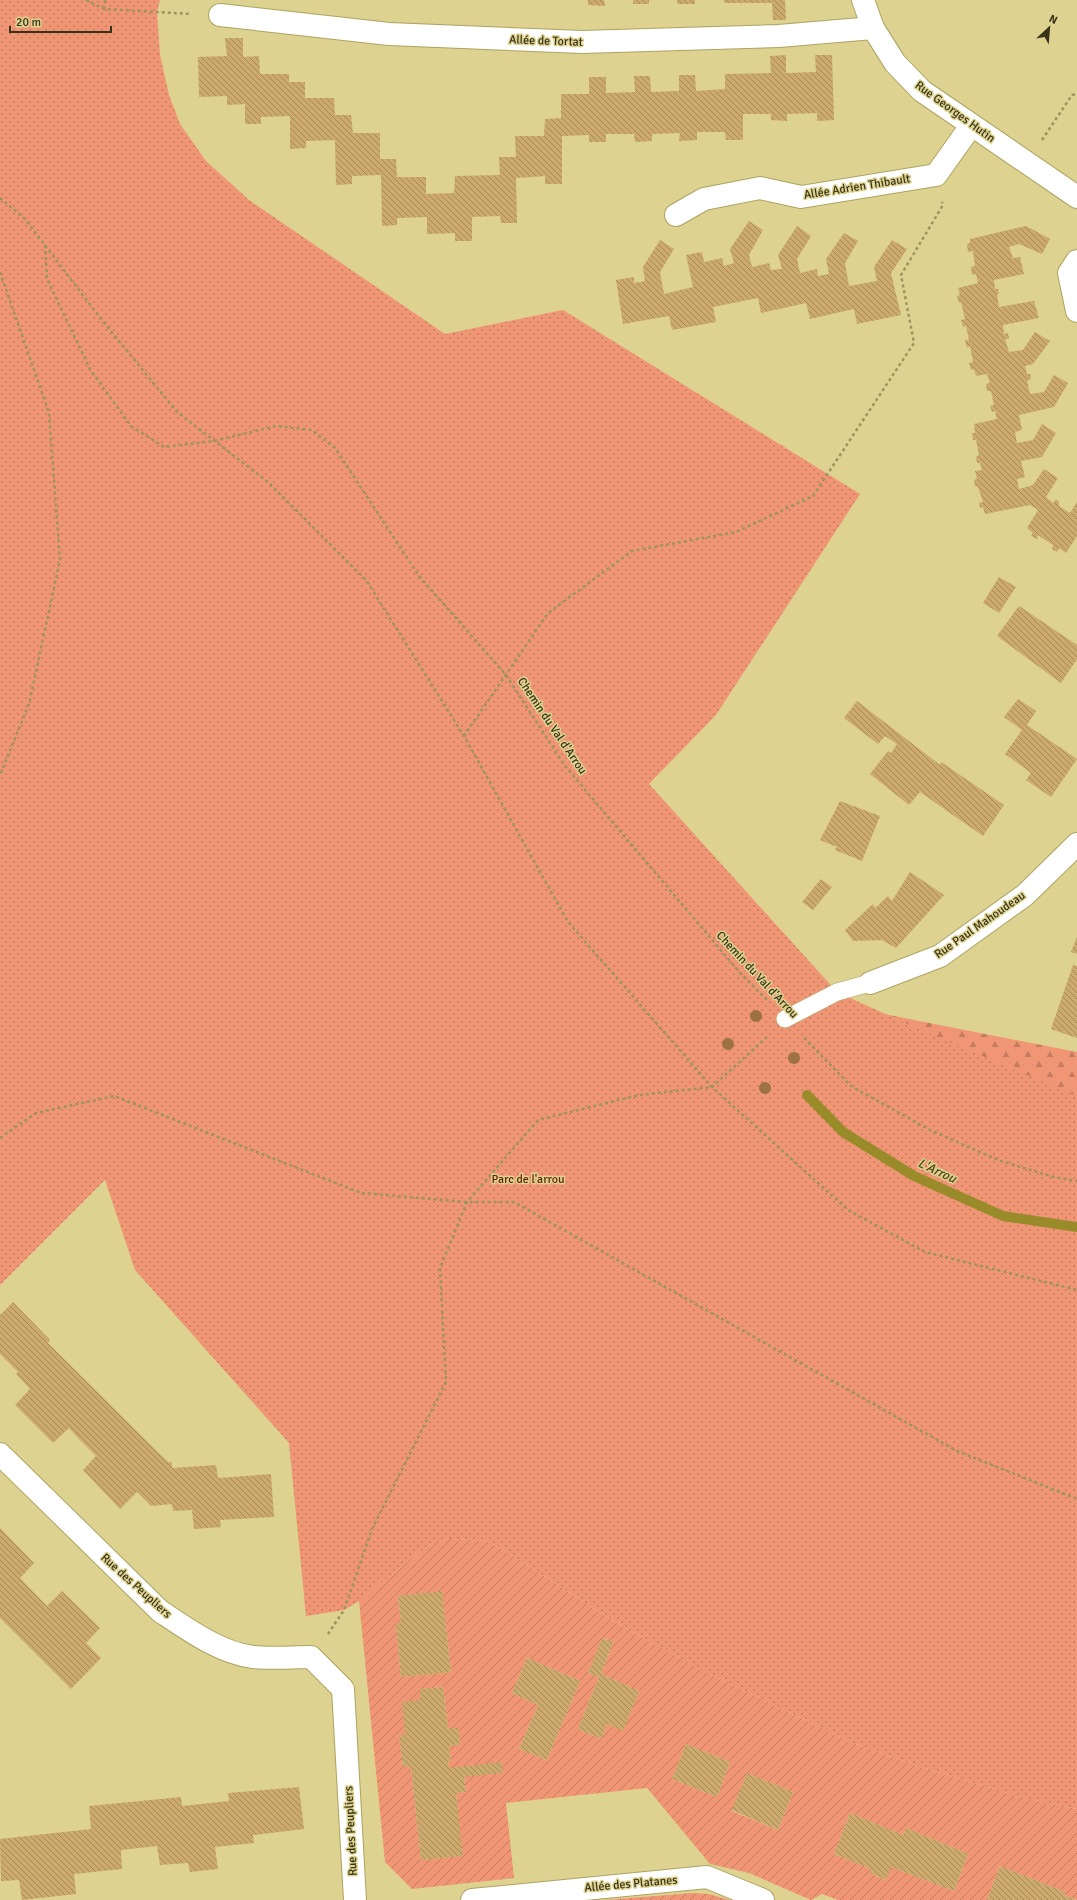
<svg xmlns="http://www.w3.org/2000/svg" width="1077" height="1900" viewBox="0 0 1077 1900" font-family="Signika,sans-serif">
<defs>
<pattern id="forest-firs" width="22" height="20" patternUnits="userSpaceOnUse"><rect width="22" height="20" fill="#f19675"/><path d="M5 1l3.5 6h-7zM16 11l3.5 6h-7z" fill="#c47b5f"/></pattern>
<pattern id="park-dots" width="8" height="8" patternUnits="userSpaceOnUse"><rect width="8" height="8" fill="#f19675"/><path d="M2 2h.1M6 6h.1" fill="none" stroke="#c47b5f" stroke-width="1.8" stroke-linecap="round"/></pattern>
<pattern id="garden-furrows" width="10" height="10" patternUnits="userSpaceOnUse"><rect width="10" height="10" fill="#f19675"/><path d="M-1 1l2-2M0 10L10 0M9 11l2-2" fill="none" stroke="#c47b5f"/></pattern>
<pattern id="building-back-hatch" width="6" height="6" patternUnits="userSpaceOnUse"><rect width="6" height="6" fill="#cca96d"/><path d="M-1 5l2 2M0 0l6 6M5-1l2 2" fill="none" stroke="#a78a59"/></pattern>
</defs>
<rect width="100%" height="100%" fill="#ddd28f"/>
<polygon fill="url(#forest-firs)" points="884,1014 1077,1052 1077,1174"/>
<polygon fill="url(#park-dots)" points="0,0 160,0 157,12 160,55 169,95 180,124 206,161 249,200 445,334 563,310 860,494 716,715 649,784 837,992 916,1028 1077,1096 1077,1809 1025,1798 929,1770 850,1742 696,1667 620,1625 491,1542 477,1540 449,1539 433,1543 408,1561 359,1601 344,1610 306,1616 289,1443 135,1270 105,1180 0,1285"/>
<g fill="url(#garden-furrows)" fill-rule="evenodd">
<path d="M449 1539 477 1540 491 1542 620 1625 696 1667 850 1742 929 1770 1025 1798 1077 1809V1900L1064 1895 1065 1892 1000 1866 987 1900H838L822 1894 811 1900 749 1873 710 1864 647 1788 506 1803 514 1878 412 1889 385 1862 359 1601 408 1561 433 1543ZM442 1592 451 1672 401 1677 396 1624 401 1623 398 1596ZM603 1638 613 1642 601 1674 639 1691 623 1730 607 1724 601 1739 578 1729 599 1677 588 1673ZM527 1658 580 1681 547 1760 519 1749 538 1705 512 1693ZM443 1687 448 1728H458L460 1745 449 1746 451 1761 448 1762 449 1768 464 1777 466 1792 456 1793 462 1856 421 1860 411 1767H403L399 1735H405L420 1700V1689ZM686 1744 730 1762 717 1797 672 1779ZM747 1773 793 1792 778 1830 732 1811ZM850 1813 903 1835 906 1828 968 1854 954 1891 891 1867 885 1880 870 1873 871 1869 834 1854Z"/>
<polygon points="692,1893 709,1894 729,1900 606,1900"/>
</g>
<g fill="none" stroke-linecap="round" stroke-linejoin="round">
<polyline stroke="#9a8b2a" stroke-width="10" points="807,1095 843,1132 914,1176 1003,1216 1077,1227"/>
</g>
<g fill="url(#building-back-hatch)">
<polygon points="588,0 604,0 605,6 588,5"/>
<rect x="633" y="0" width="16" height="4"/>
<rect x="677" y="0" width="18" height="4"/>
<polygon points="724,0 785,0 786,20 773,20 772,3 724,3"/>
<polygon points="225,38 243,38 243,57 259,56 260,74 289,74 289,82 305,82 305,98 334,98 335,115 351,115 353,133 380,133 380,159 396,159 397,177 426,177 426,194 454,193 455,176 500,175 499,157 516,157 515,136 544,136 545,119 561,118 561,94 589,94 589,77 606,77 606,93 635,92 634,76 650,76 651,92 679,91 679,75 695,75 696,91 725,89 725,74 771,73 770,56 786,55 786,73 816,72 815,55 832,55 834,120 817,121 817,113 787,114 787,121 771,120 771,114 743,114 743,140 726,140 725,132 697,132 697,140 679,141 680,133 652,134 652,141 635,142 634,134 606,134 606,142 589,142 589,135 562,136 562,184 545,184 545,176 516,178 517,223 501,223 500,216 472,217 472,241 455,241 455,233 427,234 427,217 397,218 397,225 382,226 381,175 352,176 352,184 336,185 335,140 306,141 306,148 290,149 290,116 261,117 261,124 245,124 245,104 227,105 227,96 199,97 198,57 227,56"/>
<polygon points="749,221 763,230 749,255 752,267 769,263 771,270 782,269 778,255 797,226 811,236 797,259 800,273 817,269 818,276 829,274 826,259 844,233 858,241 845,263 849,286 877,281 874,267 892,240 907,249 891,273 901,315 857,324 854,309 810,319 806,303 761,313 758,298 713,307 716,322 672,330 669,316 623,324 616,280 634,277 634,283 645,281 643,267 660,240 674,249 660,272 664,294 693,287 686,255 702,252 704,262 722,258 724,266 734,263 730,249"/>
<polygon points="1026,226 1050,239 1042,254 1019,244 1009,247 1013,258 1020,257 1024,274 994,280 995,289 998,289 999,294 997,294 999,307 1034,301 1039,318 1003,325 1004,334 1008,333 1009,339 1005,339 1009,352 1023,350 1035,332 1050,341 1033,364 1025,366 1027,374 1030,374 1031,379 1027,381 1030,394 1044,392 1054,375 1068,383 1054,407 1019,415 1022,430 1015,432 1017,443 1033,440 1042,424 1056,433 1042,457 1021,461 1025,477 1017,479 1019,489 1033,485 1044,469 1058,478 1046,497 1053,503 1056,499 1059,502 1059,506 1070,513 1077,502 1077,536 1066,553 1059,548 1057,552 1052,549 1053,545 1038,535 1037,539 1031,536 1033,533 1027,528 1038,510 1030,505 985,514 983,507 980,508 979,503 983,502 978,487 975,486 974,480 977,479 975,471 982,470 980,463 977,463 976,457 979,455 976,440 973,440 972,433 975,433 974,424 997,419 995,411 992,412 990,406 994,405 991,391 987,391 986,384 990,383 987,374 976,376 974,369 971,370 969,363 973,362 970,346 967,348 965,340 969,340 966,326 963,327 961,320 965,319 961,302 959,303 957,296 960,295 958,288 978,283 976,274 972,275 971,267 975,266 973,251 968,252 967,244 970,243 970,239"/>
<polygon points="999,577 1016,587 999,613 983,603"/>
<polygon points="1019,606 1077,645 1077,659 1061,683 997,636"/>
<polygon points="1018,699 1036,711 1027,725 1077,759 1051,797 1026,780 1031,773 1005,754 1022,730 1004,717"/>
<polygon points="857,701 940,765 941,762 1004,805 983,836 920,792 909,805 870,774 888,751 891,753 897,744 885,736 878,744 844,718"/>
<polygon points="840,801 880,816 862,861 835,850 837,847 820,840"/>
<polygon points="910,872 944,895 896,948 882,940 853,941 845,930 873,904 875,908 888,896 892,901"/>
<polygon points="821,879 832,887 813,910 802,902"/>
<polygon points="1077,937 1077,954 1071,952"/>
<polygon points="1073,965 1077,966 1077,1038 1051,1029"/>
<polygon points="13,1302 50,1340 48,1343 168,1462 172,1462 172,1468 216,1465 218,1478 271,1474 274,1517 220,1520 221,1527 194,1529 192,1510 173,1511 172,1504 151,1506 137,1492 120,1509 83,1470 96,1456 76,1436 69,1428 53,1443 15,1405 30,1389 16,1374 18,1372 0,1354 0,1315"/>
<polygon points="0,1528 34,1563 20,1578 47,1606 62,1591 100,1628 86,1643 101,1658 71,1689 0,1618"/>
<polygon points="442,1591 451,1672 401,1677 396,1624 401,1623 398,1596"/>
<polygon points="602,1638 613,1642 601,1674 639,1691 623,1731 607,1724 601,1739 578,1729 599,1677 588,1673"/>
<polygon points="527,1658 580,1681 547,1760 519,1749 538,1705 512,1693"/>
<polygon points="443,1687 448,1728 458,1728 460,1745 449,1746 451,1761 448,1762 449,1768 502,1762 503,1773 464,1777 466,1792 456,1793 463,1856 421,1860 411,1767 403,1767 399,1735 405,1735 402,1702 420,1700 420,1689"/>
<polygon points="686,1744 730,1762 717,1797 672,1779"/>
<polygon points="747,1773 793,1792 778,1830 732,1810"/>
<polygon points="299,1787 304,1829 253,1835 254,1843 215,1847 218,1869 190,1872 188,1863 160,1865 157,1846 121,1850 122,1869 74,1874 76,1894 22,1900 19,1880 1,1881 0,1839 91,1829 89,1806 181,1797 182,1806 229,1801 228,1793"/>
<polygon points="850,1813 903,1835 906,1828 968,1854 954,1891 891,1867 886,1880 870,1873 871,1869 834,1854"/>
<polygon points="1000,1866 1065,1892 1064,1895 1076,1900 987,1900"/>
</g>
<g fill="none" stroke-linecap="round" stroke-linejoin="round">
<g stroke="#aea361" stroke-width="18">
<polyline id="service" points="785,1019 837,992 870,983"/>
</g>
<g stroke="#aea361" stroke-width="24">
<g id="minor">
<polyline points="863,0 873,28 895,63 922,91 1077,197"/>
<polyline points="220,15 389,34 582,42 779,36 873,28"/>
<polyline points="676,215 704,199 760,188 801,197 936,175 971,126"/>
<polyline points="1077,261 1069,273 1077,311"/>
<polyline points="870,983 940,956 1025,895 1077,844"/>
<path d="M0 1454 160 1611C187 1629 220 1653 253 1657 272 1659 292 1657 311 1657L343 1689 355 1900"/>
<polyline points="472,1900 707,1877 763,1900"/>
</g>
</g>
<g stroke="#9c9460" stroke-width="2.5" stroke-dasharray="3 3" stroke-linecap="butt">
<polyline points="86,0 104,9 191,14"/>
<polyline points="104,9 105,0"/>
<polyline points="1042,140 1072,95 1077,94"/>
<polyline points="0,198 25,219 101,319 177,412 268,482 366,580 464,736 568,922 712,1087 848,1210 925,1252 1077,1290"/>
<polyline points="45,245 47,279 91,371 131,426 164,447 214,441 276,426 312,430 335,448 419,576 506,675 565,766 741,974 767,1000"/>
<polyline points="0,272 49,413 60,560 29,704 0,775"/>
<polyline points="464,736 548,613 632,551 736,532 813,496 914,343 901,275 943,205 942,202"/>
<polyline points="804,1038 851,1086 930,1130 998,1160 1053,1177 1077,1181"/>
<polyline points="0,1138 36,1113 114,1096 361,1193 467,1202 514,1202 957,1451 1077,1499"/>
<polyline points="328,1634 344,1610 372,1529 446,1382 440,1268 467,1202 538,1120 639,1095 712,1087 767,1037"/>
</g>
<use href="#service" stroke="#fff" stroke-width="17"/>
<use href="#minor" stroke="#fff" stroke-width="22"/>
</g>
<g fill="#9c7143">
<circle cx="756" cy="1016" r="6"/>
<circle cx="728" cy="1044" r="6"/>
<circle cx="794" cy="1058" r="6"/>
<circle cx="765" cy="1088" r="6"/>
</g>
<g text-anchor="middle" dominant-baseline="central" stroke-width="3" stroke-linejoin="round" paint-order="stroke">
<g font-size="12" fill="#383318" stroke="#ddd28f">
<text transform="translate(546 41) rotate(2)">Allée de Tortat</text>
<text transform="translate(955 112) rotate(36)">Rue Georges Hutin</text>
<text transform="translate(857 187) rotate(-9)">Allée Adrien Thibault</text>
<text transform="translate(552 726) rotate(56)">Chemin du Val d'Arrou</text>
<text transform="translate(980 925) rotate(-35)">Rue Paul Mahoudeau</text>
<text transform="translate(757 975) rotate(47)">Chemin du Val d'Arrou</text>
<text transform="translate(136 1586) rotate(42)">Rue des Peupliers</text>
<text transform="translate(351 1831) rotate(-93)">Rue des Peupliers</text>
<text transform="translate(631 1884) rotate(-5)">Allée des Platanes</text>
</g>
<g font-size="12" fill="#662205" stroke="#ddd28f">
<text x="528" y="1179">Parc de l'arrou</text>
</g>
<g font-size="13" font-style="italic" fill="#4e4613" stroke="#ddd28f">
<text transform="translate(937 1171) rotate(25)">L'Arrou</text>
</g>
</g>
<g transform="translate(1049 28) rotate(26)" stroke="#ddd28f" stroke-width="3" paint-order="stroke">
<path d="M0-3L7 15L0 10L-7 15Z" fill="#383318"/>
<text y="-6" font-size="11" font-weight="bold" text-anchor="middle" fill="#383318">N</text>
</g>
<path d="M10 26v6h101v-6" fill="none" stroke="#383318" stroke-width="2"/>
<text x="16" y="26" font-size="12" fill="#383318" stroke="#ddd28f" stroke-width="3" paint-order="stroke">20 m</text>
</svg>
